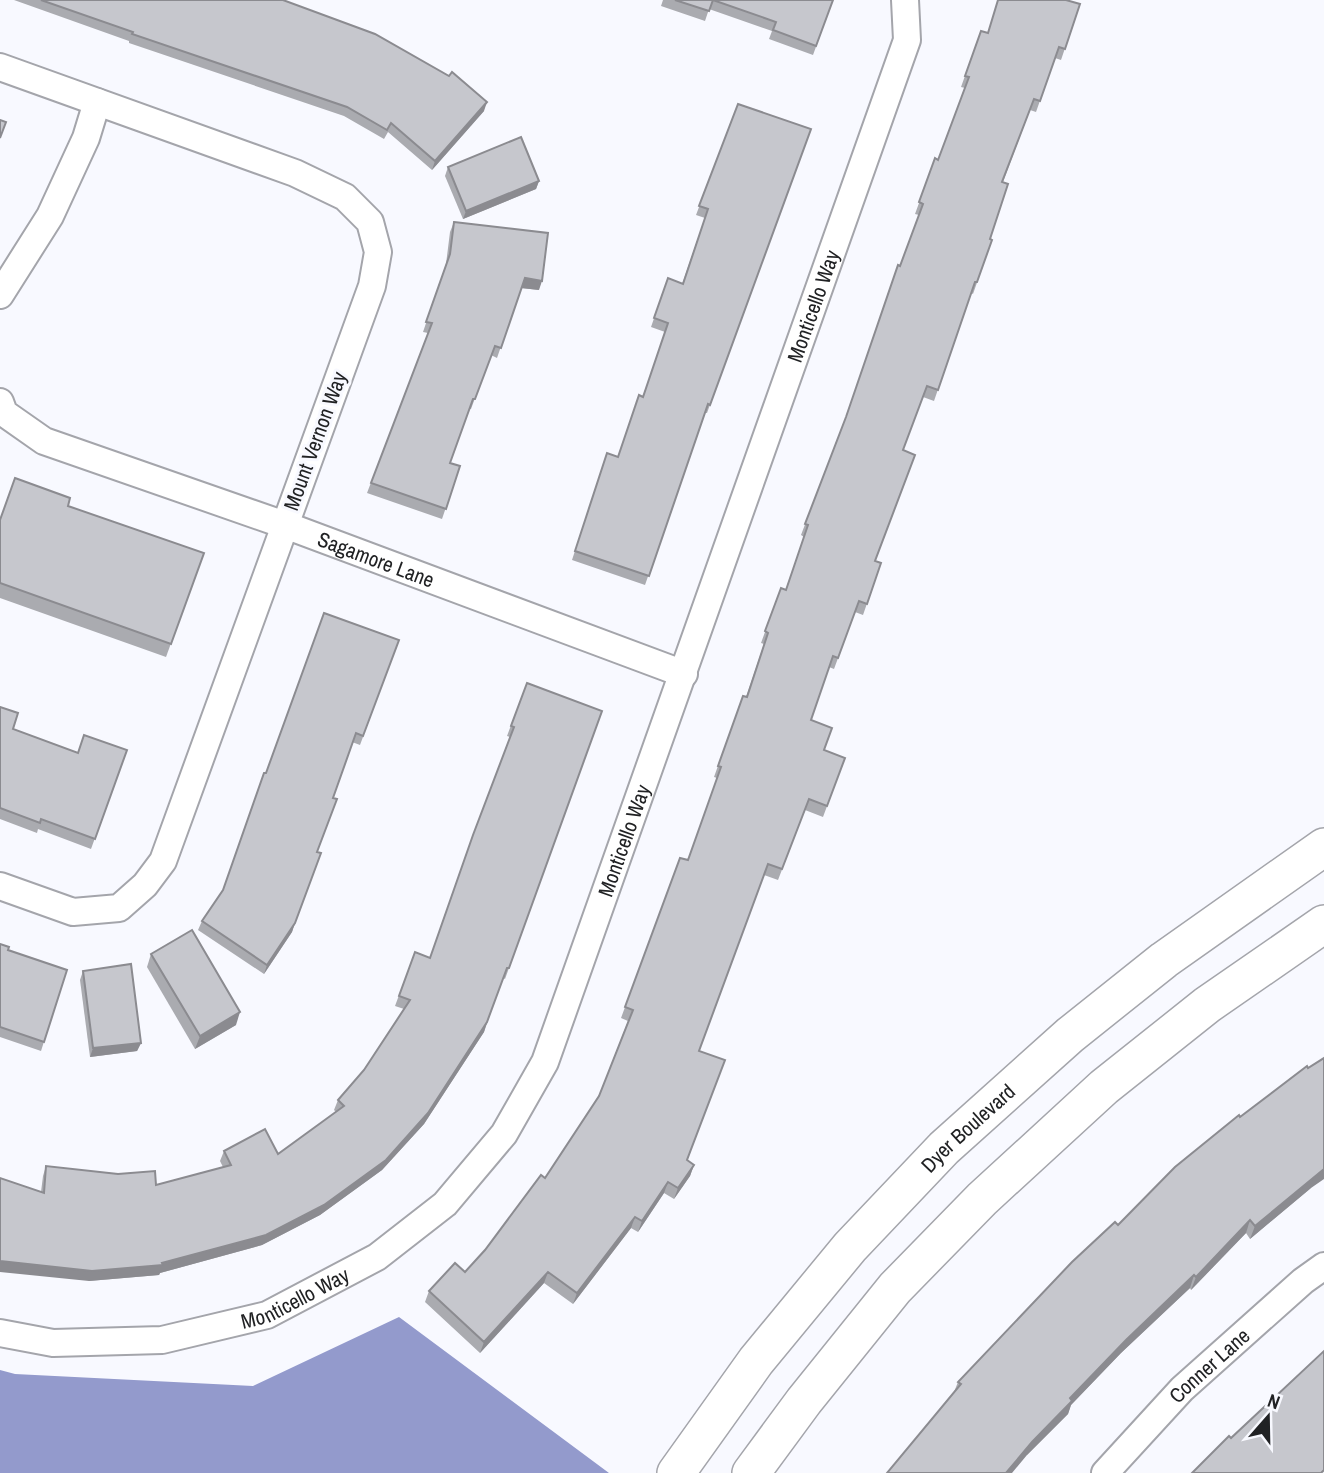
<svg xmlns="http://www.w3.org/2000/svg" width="1324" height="1473" viewBox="0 0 1324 1473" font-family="'Archivo Narrow',sans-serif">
<rect width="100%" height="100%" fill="#f8f9ff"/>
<polygon fill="#939acc" points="399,1317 609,1473 0,1473 0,1370 15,1374 253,1386"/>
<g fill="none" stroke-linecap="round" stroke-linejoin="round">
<g stroke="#a4a5ab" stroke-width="30">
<g id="minor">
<polyline points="0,67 295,173 345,197 370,222 378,252 372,286 163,861 145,885 119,908 73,912 0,886"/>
<polyline points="0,295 50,216 86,138 97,102"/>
<path id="s1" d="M0 402 4 413 44 441 285 525 684 674"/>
<path id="s2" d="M0 1333 53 1343 162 1340 267 1315 377 1257 445 1204 504 1134 545 1062 907 40 905 0"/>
<path id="s3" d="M1105 1473 1182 1389 1303 1281 1324 1266"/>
</g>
</g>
<g stroke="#a4a5ab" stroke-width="40">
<g id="secondary">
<path id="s4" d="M676 1473 756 1361 850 1247 944 1148 1070 1035 1164 960 1324 847"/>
<polyline points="751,1473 804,1401 895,1288 982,1199 1104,1087 1207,1005 1324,924"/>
</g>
</g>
<use href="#minor" stroke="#fff" stroke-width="26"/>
<use href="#secondary" stroke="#fff" stroke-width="37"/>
</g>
<g fill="#aaabb0">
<polygon points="14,0 283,0 484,111 432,170 388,132 384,139 344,116 129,43 129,41"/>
<polygon points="663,0 833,0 813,55 769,39 772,31 709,9 705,21 661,6"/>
<polygon points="1080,4 1061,60 1055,58 1036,112 1030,110 1003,182 990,239 992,240 973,294 971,293 934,401 923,397 903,450 875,561 881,563 863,615 855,612 834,669 829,667 811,720 824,750 845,758 823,817 805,810 778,880 764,875 699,1051 687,1160 694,1165 690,1176 674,1199 664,1193 638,1232 631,1228 573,1304 544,1283 480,1353 425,1302 429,1291 465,1272 485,1250 545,1178 599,1096 628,1021 621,1018 680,858 688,860 717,778 714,777 743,696 746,697 764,644 761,643 781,588 786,590 804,537 801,535 844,422 919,215 915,214 931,170 938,160 965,88 961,87 981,31 987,33"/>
<polygon points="738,104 811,129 707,413 705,413 645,585 572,560 607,453 618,457 643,397 665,332 651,327 668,278 682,284 705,218 696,215"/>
<polygon points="448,167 539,181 536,189 463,219 445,176"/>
<polygon points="454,222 539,290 521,288 497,358 491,355 471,409 469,409 450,463 460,466 442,519 367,493 428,333 423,332 446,264 450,232"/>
<polygon points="68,506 204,553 166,657 0,598 0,520"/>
<polygon points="399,640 360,745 352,742 333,798 317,852 292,932 264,974 198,930 202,921"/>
<polygon points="527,683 602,711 505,979 503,978 484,1032 424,1124 382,1170 320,1215 262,1245 160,1273 159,1275 89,1281 41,1192 43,1176 46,1166 156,1185 223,1167 220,1161 224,1151 278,1154 336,1112 334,1110 338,1100 364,1070 404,1009 395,1006 415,952 430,958 510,737 507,736"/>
<polygon points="0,707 13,729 78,753 127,750 91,849 38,829 37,833 0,819"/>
<polygon points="0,944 8,950 67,970 41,1051 0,1037"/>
<polygon points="151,954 236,1025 195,1049 147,967"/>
<polygon points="83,971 141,1043 137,1051 90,1057 80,980"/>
<polygon points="1311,1188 1250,1239 1246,1233 1191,1290 1190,1288 1121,1353 1071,1405 1068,1414 1027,1455 954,1392 958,1382 1118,1225"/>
</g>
<g fill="#8b8b90">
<polygon points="487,102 484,111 432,170 435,161"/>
<polygon points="539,181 536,189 463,219 466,211"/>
<polygon points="525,278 542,281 539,290 521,288"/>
<polygon points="295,923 292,932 264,974 267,965"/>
<polygon points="240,1012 236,1025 195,1049 200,1036"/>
<polygon points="487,1022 484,1032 424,1124 382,1170 320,1215 262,1245 160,1273 159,1275 89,1281 0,1272 0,1261 162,1263"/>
<polygon points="141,1043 137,1051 90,1057 93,1048"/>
<polygon points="694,1165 690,1176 674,1199 678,1188"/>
<polygon points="1324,1169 1324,1179 1311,1188 1250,1239 1255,1226"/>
<polygon points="668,1182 664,1193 638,1232 642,1221"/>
<polygon points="635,1217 631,1228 573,1304 577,1293"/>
<polygon points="1250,1220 1246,1233 1191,1290 1196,1277"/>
<polygon points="548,1272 544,1283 480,1353 484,1342"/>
<polygon points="1194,1275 1190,1288 1121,1353 1071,1405 1068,1414 1027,1455 1012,1473 1006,1473 1070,1398 1126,1340"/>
</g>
<g fill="#c6c7cd" stroke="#8b8b90" stroke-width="2">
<polygon points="41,0 283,0 375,34 449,76 452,72 487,102 435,161 391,123 387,130 347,107 132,34 133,32"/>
<polygon points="675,0 713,0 709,11"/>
<polygon points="713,0 833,0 816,46 773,30 776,22"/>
<polygon points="998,0 1066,0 1080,4 1065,49 1059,47 1040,101 1034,99 1002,182 1008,184 990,239 992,240 977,282 975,282 938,390 927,386 903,450 915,455 875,561 881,563 867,604 859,601 838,658 833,656 811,720 832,728 824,750 845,758 827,806 809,799 782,869 768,864 699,1051 725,1060 687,1160 694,1165 678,1188 668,1182 642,1221 635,1217 577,1293 548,1272 484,1342 429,1291 455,1263 465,1272 485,1250 541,1175 545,1178 599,1096 633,1010 625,1007 680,858 688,860 721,767 718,766 743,696 747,697 768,633 765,631 781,588 786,590 808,525 805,524 846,417 898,265 900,266 923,204 919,202 935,158 938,160 969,77 965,76 981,31 988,33"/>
<polygon points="738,104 811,129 710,405 708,404 649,576 575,551 607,453 618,457 639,395 643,397 668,323 654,318 668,278 683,284 708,209 699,206"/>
<polygon points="0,120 6,122 0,138"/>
<polygon points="521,137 539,181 466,211 448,167"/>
<polygon points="454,222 548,233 542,281 525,278 501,348 495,346 475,399 473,399 450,463 460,466 446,509 371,483 432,323 426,322 450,254"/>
<polygon points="15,478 70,498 68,506 204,553 171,644 0,583 0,520"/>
<polygon points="324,613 399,640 363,736 356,733 333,798 337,799 317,852 321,853 295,923 267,965 202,921 223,890 264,773 266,773"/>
<polygon points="527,683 602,711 509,968 507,968 487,1022 428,1113 386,1160 324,1205 266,1235 162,1263 163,1265 92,1271 0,1261 0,1178 44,1193 46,1166 118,1174 155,1171 156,1185 231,1165 224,1151 265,1129 278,1154 344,1106 338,1100 364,1070 410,1000 399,996 415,952 430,958 473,835 514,727 511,726"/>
<polygon points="0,707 18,713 13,729 78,753 84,735 127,750 95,839 41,819 40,823 0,808"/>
<polygon points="192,930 240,1012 200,1036 151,954"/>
<polygon points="0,944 9,947 8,950 67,970 44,1042 0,1027"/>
<polygon points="131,964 141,1043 93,1048 83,971"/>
<polygon points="1324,1058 1324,1169 1255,1226 1250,1220 1196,1277 1194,1275 1126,1340 1070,1398 1072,1401 1032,1442 1006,1473 887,1473 961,1384 958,1382 1072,1262 1115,1222 1118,1225 1175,1167 1239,1115 1240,1117 1307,1066 1308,1068"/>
<polygon points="1324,1351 1324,1470 1321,1473 1192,1473 1229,1436 1231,1438"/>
</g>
<g text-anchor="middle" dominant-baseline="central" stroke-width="6" stroke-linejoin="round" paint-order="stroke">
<g font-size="21" fill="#212224" stroke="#f8f9ff">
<text stroke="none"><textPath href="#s2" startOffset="1458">Monticello Way</textPath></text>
<text transform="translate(315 441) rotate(-70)">Mount Vernon Way</text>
<text stroke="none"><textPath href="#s1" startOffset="413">Sagamore Lane</textPath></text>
<text stroke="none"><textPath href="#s2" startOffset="891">Monticello Way</textPath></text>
<text stroke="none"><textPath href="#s4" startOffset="453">Dyer Boulevard</textPath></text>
<text stroke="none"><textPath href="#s2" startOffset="303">Monticello Way</textPath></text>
<text stroke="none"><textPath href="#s3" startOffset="150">Conner Lane</textPath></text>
</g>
</g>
<g transform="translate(1268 1417) rotate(20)" stroke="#f8f9ff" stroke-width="5" paint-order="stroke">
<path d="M0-5L12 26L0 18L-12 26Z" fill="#212224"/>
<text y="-10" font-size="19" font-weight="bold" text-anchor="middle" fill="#212224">N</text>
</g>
</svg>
